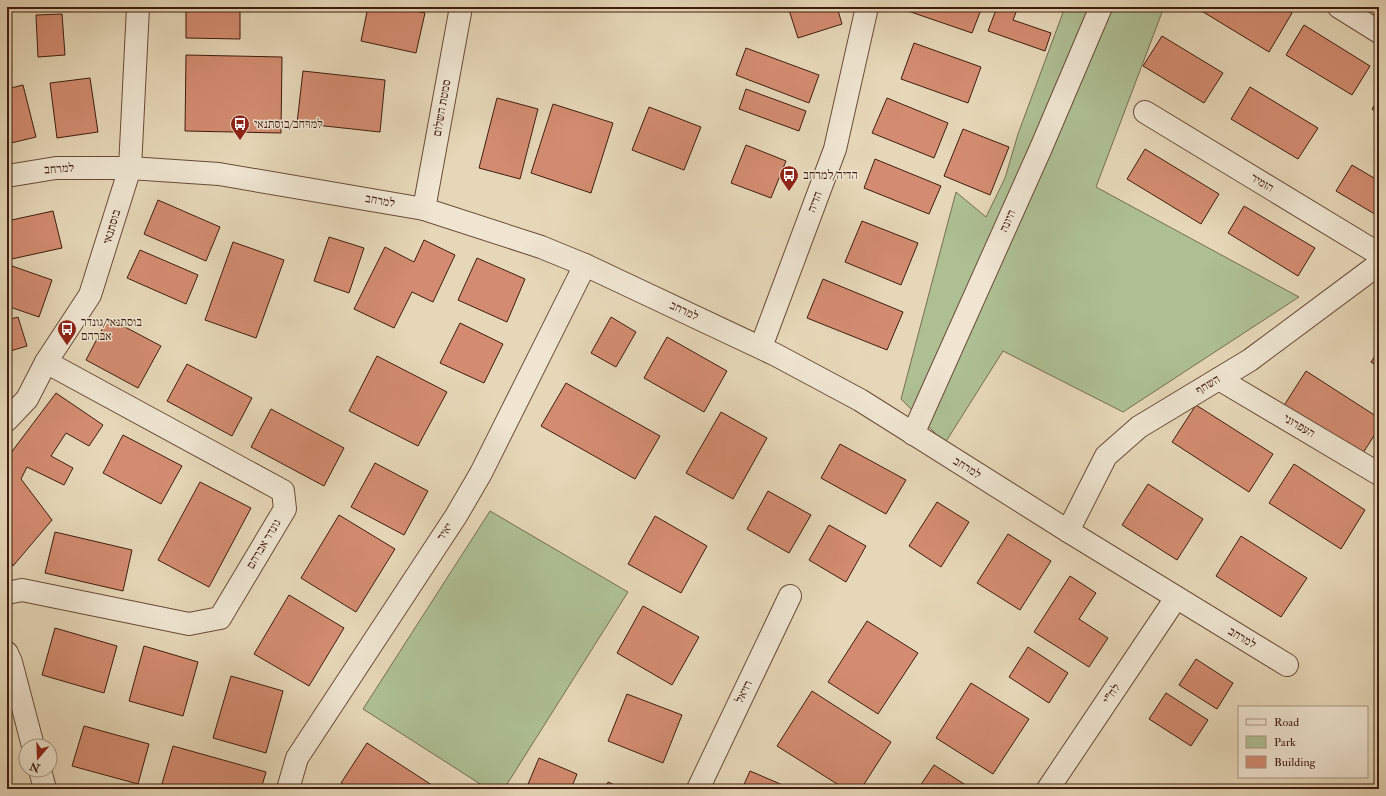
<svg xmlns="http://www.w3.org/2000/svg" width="1386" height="796" viewBox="0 0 1386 796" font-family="'IM FELL Double Pica','Frank Ruhl Libre',serif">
<rect width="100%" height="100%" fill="#e6d7b8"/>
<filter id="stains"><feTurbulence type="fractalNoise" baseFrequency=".005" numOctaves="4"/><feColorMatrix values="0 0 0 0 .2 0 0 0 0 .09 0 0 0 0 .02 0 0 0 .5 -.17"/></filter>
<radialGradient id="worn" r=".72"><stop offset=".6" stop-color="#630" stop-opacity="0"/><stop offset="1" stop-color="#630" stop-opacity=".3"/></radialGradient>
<g fill="#aebf94" stroke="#766e50">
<polygon points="1065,7 1164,7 1096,187 1299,297 1123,412 1003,351 945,443 901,399 956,192 986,217 1005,178 1018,134"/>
<polygon points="490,511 628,592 504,789 488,789 363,709"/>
</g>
<g fill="#d38c71" stroke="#3f1d0d">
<polygon points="368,7 397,7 425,13 416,53 361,41"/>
<polygon points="788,7 837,7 842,24 798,38"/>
<polygon points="906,7 982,7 972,33 905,10"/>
<polygon points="997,7 1018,7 1013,20 1051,33 1045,51 988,31"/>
<polygon points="1195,7 1282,7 1292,13 1269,52"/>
<polygon points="186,8 240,9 240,39 186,38"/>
<polygon points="62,14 65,55 38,57 36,15"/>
<polygon points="1304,25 1370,66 1352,95 1286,55"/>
<polygon points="1162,36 1223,73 1204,103 1143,66"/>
<polygon points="914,43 981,67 968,103 901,79"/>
<polygon points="746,48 819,75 809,103 736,75"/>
<polygon points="186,55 282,57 281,133 185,131"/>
<polygon points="303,71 385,80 380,132 297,123"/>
<polygon points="90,78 98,132 57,138 50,83"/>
<polygon points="23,85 36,137 7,144 7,89"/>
<polygon points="1250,87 1318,128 1298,159 1231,119"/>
<polygon points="746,89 806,111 799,131 739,109"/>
<polygon points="497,98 538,109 520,179 479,168"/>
<polygon points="887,98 948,123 934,158 872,133"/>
<polygon points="1379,98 1379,114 1372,109"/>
<polygon points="553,104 613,123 591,193 531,173"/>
<polygon points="649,107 701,127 684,170 632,150"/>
<polygon points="963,129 1009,147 990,195 944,176"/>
<polygon points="746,145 786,161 771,198 731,183"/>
<polygon points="1145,149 1219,194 1201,224 1127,179"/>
<polygon points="875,159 941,186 929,214 864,188"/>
<polygon points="1352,165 1379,181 1378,216 1336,191"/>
<polygon points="158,200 220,227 206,261 144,234"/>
<polygon points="1244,206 1315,248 1298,276 1228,233"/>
<polygon points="53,211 62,248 7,260 7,221"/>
<polygon points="862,221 918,243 901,285 845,262"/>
<polygon points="329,237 364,248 349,293 314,281"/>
<polygon points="424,240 455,255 433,302 412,292 394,328 354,309 385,247 414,262"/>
<polygon points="233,242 284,260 256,338 205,320"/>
<polygon points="140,250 198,275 186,304 127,278"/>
<polygon points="477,258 525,279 507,322 458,300"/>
<polygon points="12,266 52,280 39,317 7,306 7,280"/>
<polygon points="823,279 903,312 887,350 807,318"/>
<polygon points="18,317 27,346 7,352 7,320"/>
<polygon points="611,317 636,332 616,367 591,353"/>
<polygon points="108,318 161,346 138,388 86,360"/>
<polygon points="460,323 503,344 484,383 440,363"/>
<polygon points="667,337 727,371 704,412 644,378"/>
<polygon points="1379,350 1379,367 1371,362"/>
<polygon points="377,356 447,392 418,446 349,411"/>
<polygon points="187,364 252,398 232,436 167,401"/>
<polygon points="1306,371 1379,418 1379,428 1361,456 1283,407"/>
<polygon points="566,383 660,436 635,479 541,426"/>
<polygon points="56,393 103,425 89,446 66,433 51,456 73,468 64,485 27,467 21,479 52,520 13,566 7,552 7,458"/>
<polygon points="1196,405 1273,454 1249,492 1172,442"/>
<polygon points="271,409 344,448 324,486 251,447"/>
<polygon points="721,412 767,438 733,499 686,473"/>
<polygon points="123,435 182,466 161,504 103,473"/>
<polygon points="840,444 906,480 886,514 821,478"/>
<polygon points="375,463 428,491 404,535 351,507"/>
<polygon points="1294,464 1365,510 1341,549 1269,503"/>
<polygon points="200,482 251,508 209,587 158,560"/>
<polygon points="1148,484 1203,519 1177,560 1122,525"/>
<polygon points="768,491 811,515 789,553 747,529"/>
<polygon points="937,502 969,522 941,567 909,546"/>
<polygon points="339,515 395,549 356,612 301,578"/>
<polygon points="655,516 707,546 681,593 628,564"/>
<polygon points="829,525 866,546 846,582 809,560"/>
<polygon points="55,532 132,550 123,591 45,573"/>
<polygon points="1008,534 1051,561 1020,610 977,583"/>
<polygon points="1241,536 1307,578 1281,617 1216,576"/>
<polygon points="1070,576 1096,593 1079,619 1108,638 1089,667 1034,632"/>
<polygon points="289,595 344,628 309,686 254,654"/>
<polygon points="643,606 699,637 672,685 617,653"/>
<polygon points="867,621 918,653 878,714 828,682"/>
<polygon points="55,628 117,646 104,693 42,675"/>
<polygon points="144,646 198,662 183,716 129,701"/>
<polygon points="1028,647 1068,673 1049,703 1009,677"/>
<polygon points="1196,659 1233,683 1217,709 1179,685"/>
<polygon points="231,676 283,691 266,753 213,738"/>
<polygon points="971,683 1029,719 993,774 936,738"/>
<polygon points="812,691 891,742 861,789 845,789 777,746"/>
<polygon points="1166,693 1208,720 1191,746 1149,719"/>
<polygon points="627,694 682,715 663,763 608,741"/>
<polygon points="84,726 149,744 138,784 72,766"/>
<polygon points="367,743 438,789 351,789 341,783"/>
<polygon points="173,746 266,772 261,789 167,789 161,787"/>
<polygon points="539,758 577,774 571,789 526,789"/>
<polygon points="934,765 972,789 918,789"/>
<polygon points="750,771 792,789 742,789"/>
<polygon points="608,782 624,789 605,789"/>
</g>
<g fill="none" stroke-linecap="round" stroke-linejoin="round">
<g stroke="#694c38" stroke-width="24">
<g id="street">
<polyline points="1339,7 1379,32"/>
<polyline points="1145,112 1379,254"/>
<polyline points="7,176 56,168 130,168 219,174 424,209 541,247 585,265 776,355 860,400 1068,531 1287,665"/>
<polyline points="424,209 461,7"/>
<polyline points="761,347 835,149 867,7"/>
<polyline points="1219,379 1379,474"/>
<polyline points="7,420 27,399 46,362 90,295 130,168 138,7"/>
<polyline points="913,434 1041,148 1101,7"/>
<polyline points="1068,531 1106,456 1139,427 1250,360 1379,264"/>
<polyline points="7,593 22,590 189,624 220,618 285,509 283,491 46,362"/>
<polyline points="7,653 11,662 33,746"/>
<polyline points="40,770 45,789"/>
<polyline points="288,789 297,758 456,516 481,473 585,265"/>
<polyline points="698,789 790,596"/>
<polyline points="1048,789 1176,598"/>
</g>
</g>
<use href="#street" stroke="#efe5d1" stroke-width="22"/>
</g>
<defs>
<g id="bus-pin" transform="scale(1)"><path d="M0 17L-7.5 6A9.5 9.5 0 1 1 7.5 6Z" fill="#8f2418" stroke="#efe5d1"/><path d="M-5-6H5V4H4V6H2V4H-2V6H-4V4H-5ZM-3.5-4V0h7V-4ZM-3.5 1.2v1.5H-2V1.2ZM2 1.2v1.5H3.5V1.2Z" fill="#fff"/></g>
</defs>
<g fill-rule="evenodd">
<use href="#bus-pin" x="240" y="124"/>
<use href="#bus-pin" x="789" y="175"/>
<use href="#bus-pin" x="67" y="329"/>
</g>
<g text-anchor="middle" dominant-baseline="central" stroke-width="3" stroke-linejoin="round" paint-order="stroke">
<g font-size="12" fill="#3f1d0d" stroke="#efe5d1">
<text transform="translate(442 108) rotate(-80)">סמטת השלום</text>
<text transform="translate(59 169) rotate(-4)">למרחב</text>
<text transform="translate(1262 183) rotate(31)">הזמיר</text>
<text transform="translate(380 201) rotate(10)">למרחב</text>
<text transform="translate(815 202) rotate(-69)">הדיה</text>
<text transform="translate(1008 221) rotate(-66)">היונה</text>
<text transform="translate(112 227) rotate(-73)">בוסתנאי</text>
<text transform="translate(684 311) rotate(25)">למרחב</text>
<text transform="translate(1208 385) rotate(-31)">השחף</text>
<text transform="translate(1299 426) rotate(31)">העפרוני</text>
<text transform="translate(967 468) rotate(32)">למרחב</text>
<text transform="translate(445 532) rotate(-57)">יאיר</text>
<text transform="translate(264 544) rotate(-59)">גונדר אברהם</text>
<text transform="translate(1242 638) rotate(31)">למרחב</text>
<text transform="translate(744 692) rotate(-64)">רזיאל</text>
<text transform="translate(1112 694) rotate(-56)">לח"י</text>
</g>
<g font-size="12" fill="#3f1d0d" stroke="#efe5d1" text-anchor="start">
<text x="254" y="124">למרחב/בוסתנאי</text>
<text x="803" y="175">הדיה/למרחב</text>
<text x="81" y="322">בוסתנאי/גונדר<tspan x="81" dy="14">אברהם</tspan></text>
</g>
</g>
<rect width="1386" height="796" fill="none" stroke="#e6d7b8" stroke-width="24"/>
<rect x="8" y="8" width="1370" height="780" fill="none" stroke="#3f1d0d" stroke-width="2"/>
<rect x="12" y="12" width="1362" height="772" fill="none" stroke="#3f1d0d"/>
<rect x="1238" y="706" width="130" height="72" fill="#efe5d1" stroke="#a99583"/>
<rect x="1246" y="719" width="20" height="6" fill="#efe5d1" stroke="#a99583"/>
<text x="1274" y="726" font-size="12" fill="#3f1d0d">Road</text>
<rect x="1246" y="736" width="20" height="12" fill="#aebf94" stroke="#a99583"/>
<text x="1274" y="746" font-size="12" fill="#3f1d0d">Park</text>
<rect x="1246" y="756" width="20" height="12" fill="#d38c71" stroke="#a99583"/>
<text x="1274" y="766" font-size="12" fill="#3f1d0d">Building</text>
<g transform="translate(38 758) rotate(199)"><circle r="19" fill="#efe5d1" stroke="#a99583"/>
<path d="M0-3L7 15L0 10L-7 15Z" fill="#8f2418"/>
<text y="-6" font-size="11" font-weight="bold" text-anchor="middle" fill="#3f1d0d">N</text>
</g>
<rect width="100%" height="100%" filter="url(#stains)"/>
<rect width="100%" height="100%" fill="url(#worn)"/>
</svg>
